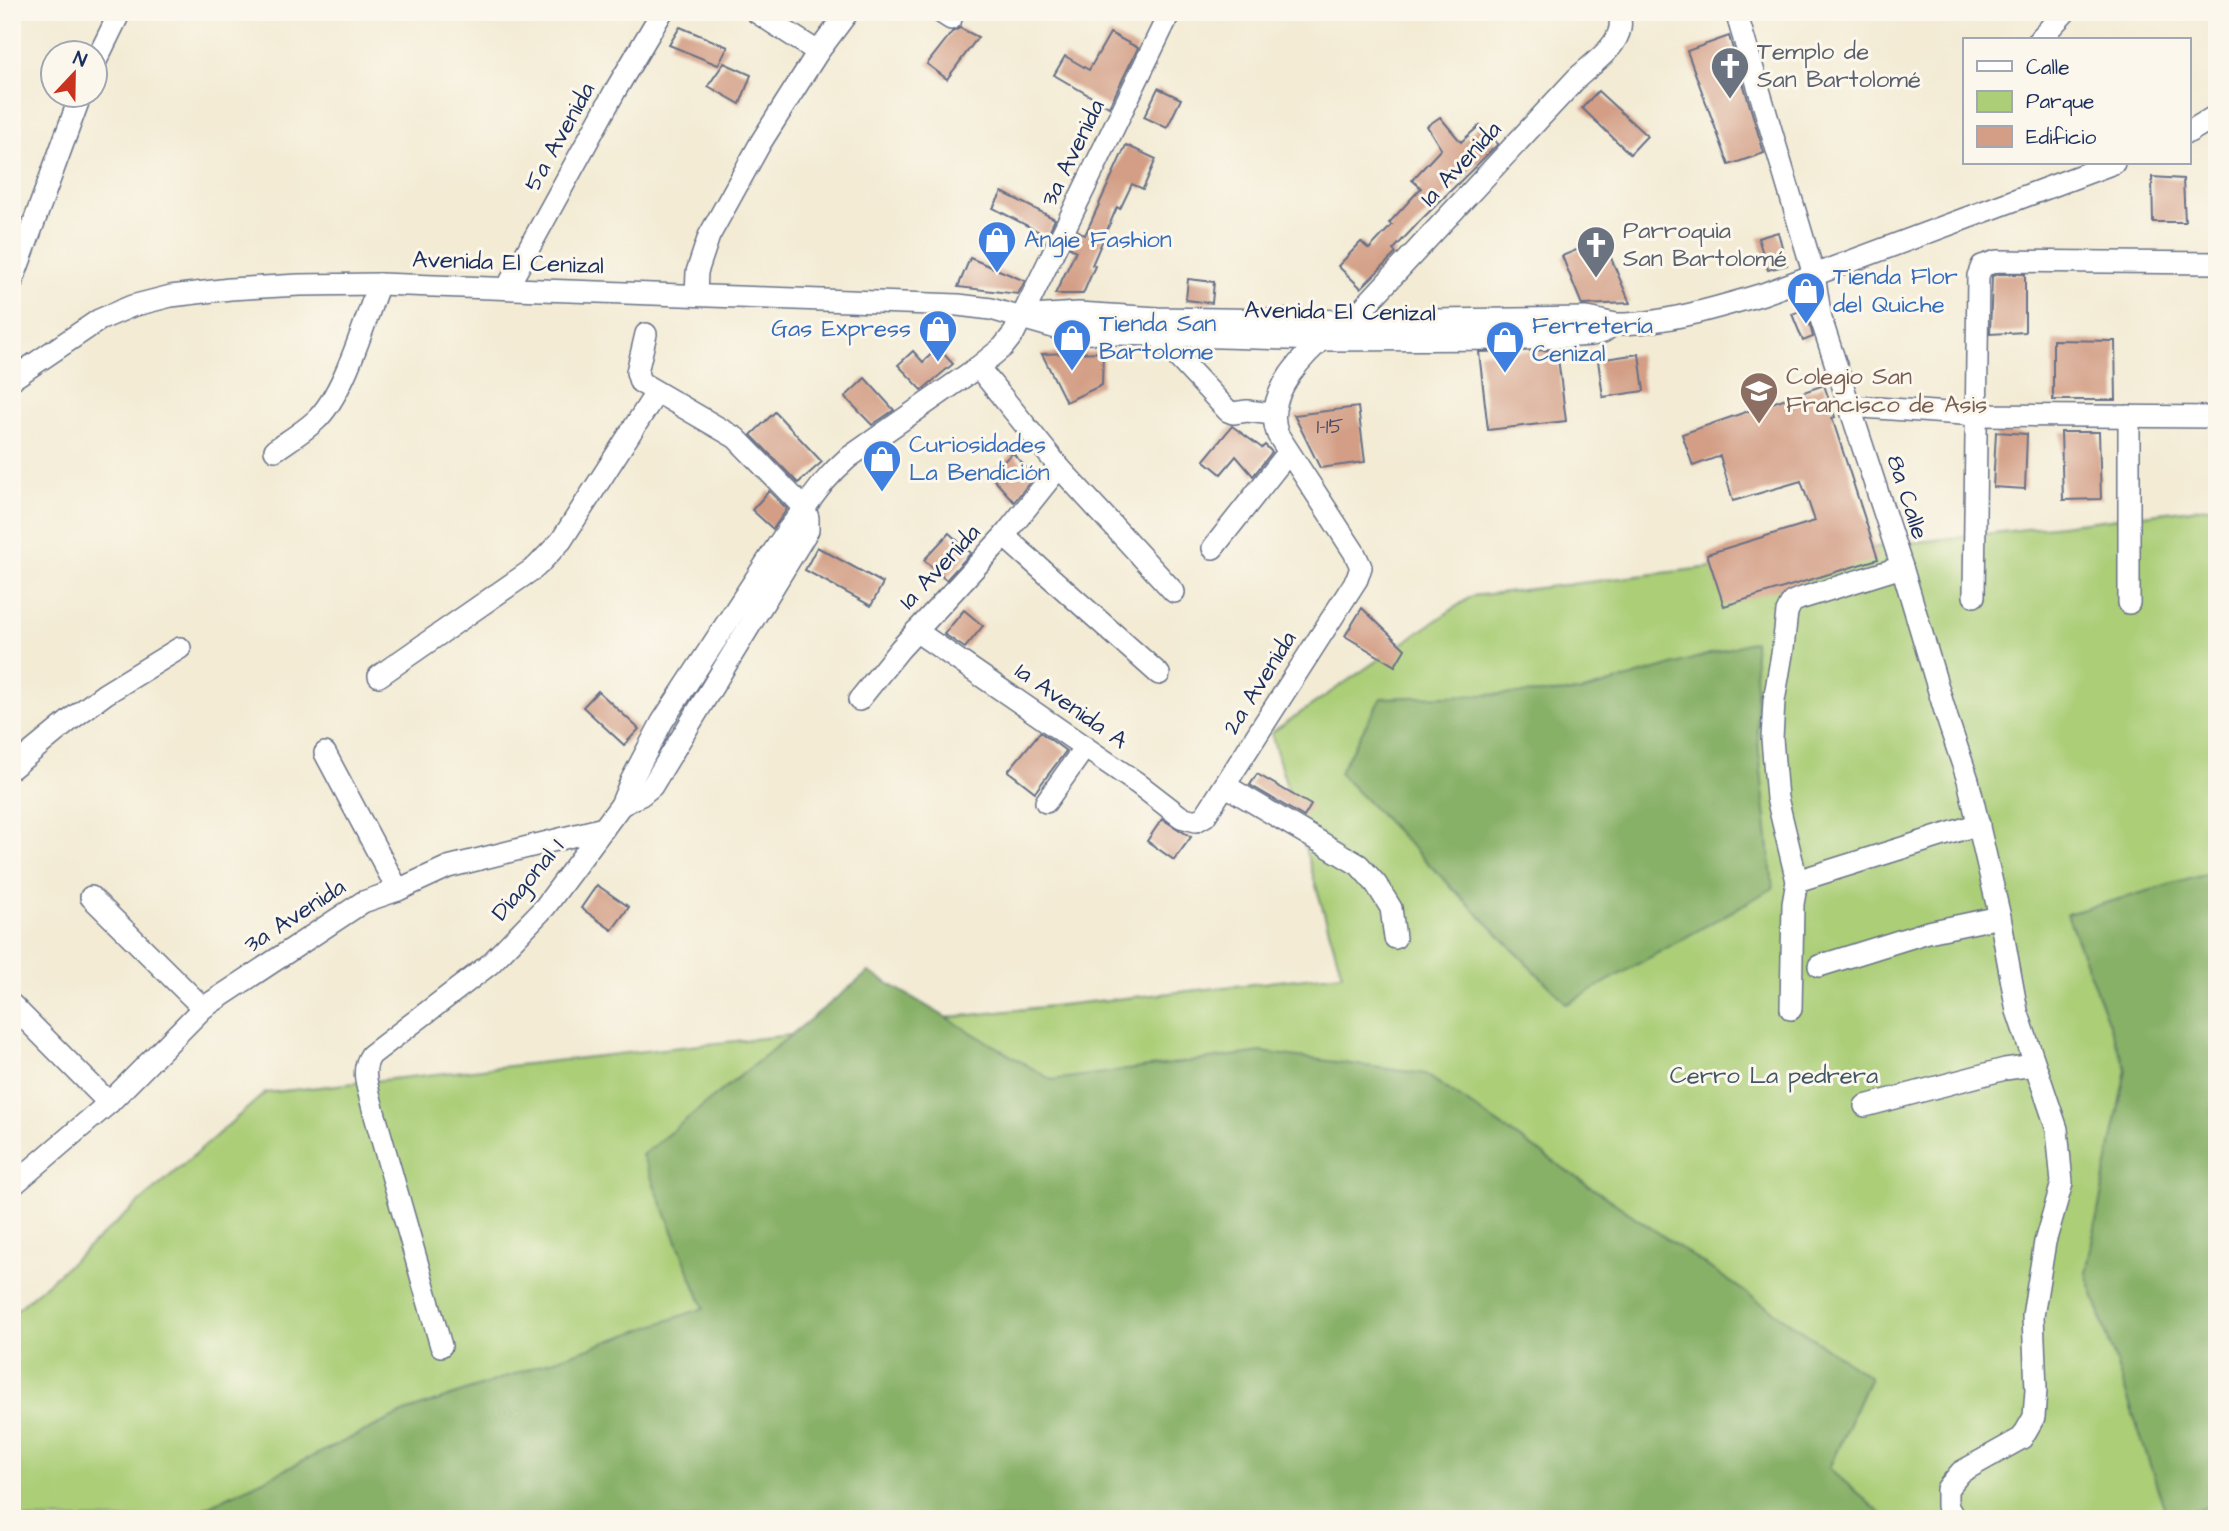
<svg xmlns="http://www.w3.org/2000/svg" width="2229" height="1531" viewBox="0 0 2229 1531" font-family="'Architects Daughter',sans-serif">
<rect width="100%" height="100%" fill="#fbf7ec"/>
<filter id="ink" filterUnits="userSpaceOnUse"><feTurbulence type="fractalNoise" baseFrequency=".0143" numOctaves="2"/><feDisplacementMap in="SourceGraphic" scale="14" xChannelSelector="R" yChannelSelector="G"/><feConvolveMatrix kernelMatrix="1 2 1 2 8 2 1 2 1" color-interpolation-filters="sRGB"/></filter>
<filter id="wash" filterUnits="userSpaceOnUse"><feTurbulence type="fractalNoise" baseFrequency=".00686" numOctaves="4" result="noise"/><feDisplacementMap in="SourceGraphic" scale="28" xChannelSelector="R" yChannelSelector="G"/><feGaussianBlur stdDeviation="1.57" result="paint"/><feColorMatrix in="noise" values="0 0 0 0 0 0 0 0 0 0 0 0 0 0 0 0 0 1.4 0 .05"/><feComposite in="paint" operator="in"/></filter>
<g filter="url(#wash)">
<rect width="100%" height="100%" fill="#f3ebd4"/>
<polygon fill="#abce77" stroke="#637e6a" stroke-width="2" points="2217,506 2217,1519 12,1519 12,1314 265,1093 1342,974 1271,733 1472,596"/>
<g fill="#88b168" stroke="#527063" stroke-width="2">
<polygon points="1754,641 1758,741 1773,888 1567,1004 1339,773 1381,698 1580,692"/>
<polygon points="2211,873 2217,874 2217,1505 2167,1516 2086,1273 2126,1069 2067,914"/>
<polygon points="869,972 1052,1080 1261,1052 1425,1074 1870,1377 1829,1468 1887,1519 182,1519 405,1412 704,1308 642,1155"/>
</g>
<g id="blocks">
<g fill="#d39e85">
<polygon points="680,27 728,47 718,65 669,45"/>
<polygon points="960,28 978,37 947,79 927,64 952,32"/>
<polygon points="1110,33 1138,48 1109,107 1054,75 1065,56 1089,70"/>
<polygon points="1729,36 1764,153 1729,165 1687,51"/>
<polygon points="724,63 751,75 740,104 708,86"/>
<polygon points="1158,88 1181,99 1167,128 1144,117"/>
<polygon points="1598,91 1647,136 1630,154 1582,108"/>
<polygon points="1440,117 1461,142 1480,125 1498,144 1421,220 1393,250 1396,253 1361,288 1338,266 1361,242 1369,249 1392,225 1389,223 1421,188 1412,180 1441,149 1427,126"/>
<polygon points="1126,145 1156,159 1143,189 1132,184 1120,209 1117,207 1092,265 1095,266 1083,294 1055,294 1076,251 1070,248 1078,231 1085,235"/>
<polygon points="2152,177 2183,179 2185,222 2153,222"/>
<polygon points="1002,192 1055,219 1047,236 993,208"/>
<polygon points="1778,232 1787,265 1768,270 1758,238"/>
<polygon points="1603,239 1630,303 1582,305 1562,256"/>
<polygon points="970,258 1025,281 1018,294 958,287"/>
<polygon points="1999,274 2025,274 2025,332 1990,334 1992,276"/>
<polygon points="1188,279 1214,282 1212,303 1186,300"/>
<polygon points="1806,309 1813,337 1803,341 1792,314"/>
<polygon points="2053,340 2115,341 2116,400 2053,400"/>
<polygon points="938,348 953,364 922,390 898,365 913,351 923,362"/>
<polygon points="1557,350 1566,421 1488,430 1479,352"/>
<polygon points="1103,352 1102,385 1066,402 1042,354"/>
<polygon points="1639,354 1644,391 1603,397 1598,360"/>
<polygon points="865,378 894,410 872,425 845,397"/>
<polygon points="1824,385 1835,417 1832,418 1878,559 1724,606 1707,554 1815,521 1801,481 1733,501 1720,456 1693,466 1682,434"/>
<polygon points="1358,407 1365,462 1320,468 1294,415"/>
<polygon points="775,412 822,462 798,483 751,435"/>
<polygon points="1232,426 1262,448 1265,445 1272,452 1253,476 1236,456 1221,474 1204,460"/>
<polygon points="1996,432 2027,434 2025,489 1993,487"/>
<polygon points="2061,432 2099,432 2101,499 2063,500"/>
<polygon points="1013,453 1034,477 1014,502 989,474"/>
<polygon points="769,491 787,509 773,529 752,510"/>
<polygon points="949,533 971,553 946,580 924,560"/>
<polygon points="817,547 883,583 871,606 805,570"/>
<polygon points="1362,608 1405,649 1395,666 1345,636"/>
<polygon points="964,610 983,626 965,648 944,634"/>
<polygon points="598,691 639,729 624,745 583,707"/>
<polygon points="1040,732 1066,751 1035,792 1008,771"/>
<polygon points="1257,774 1311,805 1304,817 1250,785"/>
<polygon points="1162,819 1191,837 1174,860 1147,841"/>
<polygon points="597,885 629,907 612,930 581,908"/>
</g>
</g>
</g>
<g filter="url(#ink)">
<use href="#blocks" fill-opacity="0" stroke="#677187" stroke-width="2"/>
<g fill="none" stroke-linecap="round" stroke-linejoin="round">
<g stroke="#677187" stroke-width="24">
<g id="minor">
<polyline points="756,12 818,52"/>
<polyline points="940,12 951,19"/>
<polyline points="1736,12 1814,275 1821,319 1902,567 1947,718 1968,780 2000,917 2017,1011 2057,1129 2062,1183 2045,1242 2033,1316 2036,1390 2034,1417 2022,1438 1961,1472 1947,1489 1947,1506 1955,1519"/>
<polyline points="2039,40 2065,12"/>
<polyline points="94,65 120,12"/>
<polyline points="2189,132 2217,115"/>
<polyline points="12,282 81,94"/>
<polyline points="507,288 615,91 662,12"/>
<polyline points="696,295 697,272 709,236 761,142 818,52 848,12"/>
<path d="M1032 316 1078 313 1158 318 1351 321 1585 318C1596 319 1606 323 1617 324 1663 324 1720 307 1763 294L2114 163"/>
<polyline points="1157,329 1157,335 1228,411 1233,413 1247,411 1273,414"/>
<polyline points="978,367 1059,467 1174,592"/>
<polyline points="12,379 99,320 132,306 171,296 230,289 299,285 379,284 958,305 991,309 1063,330 1084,333 1320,340 1526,339 1592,335 1603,332 1614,324"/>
<polyline points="1849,406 1976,415 2217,417"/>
<polyline points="2129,416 2129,603"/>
<path d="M275 450C288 441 303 432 315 421 344 395 364 322 379 284"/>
<polyline points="1004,536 1159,674"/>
<polyline points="1213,548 1288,453"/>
<polyline points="1974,596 1978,276 1982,266 1997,261 2217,263"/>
<path d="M916 631 1137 783 1181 817 1196 821 1205 816 1357 579 1361 567 1354 552 1278 435C1264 401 1294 365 1319 342 1327 334 1340 328 1351 321L1577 78C1595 61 1630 40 1618 12"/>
<polyline points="379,676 536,567 561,541 656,393"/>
<polyline points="859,700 900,649 1004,536 1059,467"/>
<polyline points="325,753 398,890"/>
<polyline points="12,768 74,717 105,694 180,648"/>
<polyline points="1226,786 1359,865 1376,884 1391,908 1395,938"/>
<polyline points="1046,802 1085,747"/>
<polyline points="621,805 641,795 652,786 808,530 808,518 805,509 736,438 640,382 637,372 646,334"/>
<polyline points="1797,881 1979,824"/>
<polyline points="91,897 203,1008"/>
<polyline points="1819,966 1928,932 2000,917"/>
<polyline points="12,1005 109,1103"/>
<polyline points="1791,1009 1793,904 1797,881 1777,798 1772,739 1774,701 1783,648 1787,612 1792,602 1799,599 1902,567"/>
<polyline points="1865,1106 2005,1069 2034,1065"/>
<polyline points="12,1186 109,1103 203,1008 363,902 398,890 448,867 604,828"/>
<path d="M441 1346 372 1105C368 1087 360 1071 371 1055L490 964 545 907 621 805 631 781 662 722 787 531C809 504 821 481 848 458L978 367 1003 347 1014 333 1170 12"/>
</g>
</g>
<use href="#minor" stroke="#fff" stroke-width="21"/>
</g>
</g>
<defs>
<g id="church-pin" transform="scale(2.0125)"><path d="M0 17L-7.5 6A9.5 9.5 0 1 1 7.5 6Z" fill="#6b7280" stroke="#fbf7ec"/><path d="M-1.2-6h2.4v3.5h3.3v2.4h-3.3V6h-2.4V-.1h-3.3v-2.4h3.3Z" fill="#fff"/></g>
<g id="shop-pin" transform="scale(2.0125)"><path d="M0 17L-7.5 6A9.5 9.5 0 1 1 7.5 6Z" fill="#3f7fe0" stroke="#fbf7ec"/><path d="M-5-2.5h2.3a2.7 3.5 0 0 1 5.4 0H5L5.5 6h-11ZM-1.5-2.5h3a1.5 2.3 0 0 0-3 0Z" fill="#fff"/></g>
<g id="school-pin" transform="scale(2.0125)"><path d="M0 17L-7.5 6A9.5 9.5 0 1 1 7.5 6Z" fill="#8d6e63" stroke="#fbf7ec"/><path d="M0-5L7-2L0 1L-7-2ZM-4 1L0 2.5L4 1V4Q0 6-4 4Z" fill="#fff"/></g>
</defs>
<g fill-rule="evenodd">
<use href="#church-pin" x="1730" y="66"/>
<use href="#shop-pin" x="997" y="240"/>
<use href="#church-pin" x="1596" y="245"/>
<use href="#shop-pin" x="1806" y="291"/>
<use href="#shop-pin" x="938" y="329"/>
<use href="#shop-pin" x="1072" y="338"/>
<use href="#shop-pin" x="1505" y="340"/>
<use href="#school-pin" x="1759" y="391"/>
<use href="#shop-pin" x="882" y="459"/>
</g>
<g text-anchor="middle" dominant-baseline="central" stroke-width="6" stroke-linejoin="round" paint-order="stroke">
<g font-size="21" fill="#494b68">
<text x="1330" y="426">1-15</text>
</g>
<g font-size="24" fill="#5b616d" stroke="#fbf7ec" text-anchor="start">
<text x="1757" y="52">Templo de<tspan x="1757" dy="28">San Bartolomé</tspan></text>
<text x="1623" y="231">Parroquia<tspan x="1623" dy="28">San Bartolomé</tspan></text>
</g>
<g font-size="24" fill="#1b2f5e" stroke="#fbf7ec">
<text transform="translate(560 137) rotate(-61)">5a Avenida</text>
<text transform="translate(1073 153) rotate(-64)">3a Avenida</text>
<text transform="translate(1461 164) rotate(-47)">1a Avenida</text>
<text transform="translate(508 263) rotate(2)">Avenida El Cenizal</text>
<text transform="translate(1340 312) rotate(1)">Avenida El Cenizal</text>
<text transform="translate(1907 497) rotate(72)">8a Calle</text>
<text transform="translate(940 567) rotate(-47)">1a Avenida</text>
<text transform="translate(1260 683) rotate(-58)">2a Avenida</text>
<text transform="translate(1071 706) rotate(35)">1a Avenida A</text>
<text transform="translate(528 880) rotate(-50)">Diagonal 1</text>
<text transform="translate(295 916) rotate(-33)">3a Avenida</text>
</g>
<g font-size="24" fill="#366cbe" stroke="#fbf7ec" text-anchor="start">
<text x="1024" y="240">Angie Fashion</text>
<text x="1833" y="277">Tienda Flor<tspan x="1833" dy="28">del Quiche</tspan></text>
<text x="1099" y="324">Tienda San<tspan x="1099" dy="28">Bartolome</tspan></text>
<text x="1532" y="326">Ferretería<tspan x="1532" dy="28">Cenizal</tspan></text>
<text x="911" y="329" text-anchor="end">Gas Express</text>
<text x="909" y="445">Curiosidades<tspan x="909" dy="28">La Bendición</tspan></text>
</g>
<g font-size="24" fill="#785e54" stroke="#fbf7ec" text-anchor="start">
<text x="1786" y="377">Colegio San<tspan x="1786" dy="28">Francisco de Asis</tspan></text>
</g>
<g font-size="24" fill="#3f5764" stroke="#fbf7ec">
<text x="1774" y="1076">Cerro La pedrera</text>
</g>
</g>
<rect width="2229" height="1531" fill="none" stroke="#fbf7ec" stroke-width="42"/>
<rect x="1963" y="38" width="228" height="126" fill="#fbf7ec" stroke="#a1a7b3" stroke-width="2"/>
<rect x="1977" y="61" width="35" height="10" fill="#ffffff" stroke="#a1a7b3" stroke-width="2"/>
<text x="2026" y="74" font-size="21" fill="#1b2f5e">Calle</text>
<rect x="1977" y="91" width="35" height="21" fill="#abce77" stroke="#a1a7b3" stroke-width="2"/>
<text x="2026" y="108" font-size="21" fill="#1b2f5e">Parque</text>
<rect x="1977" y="126" width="35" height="21" fill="#d39e85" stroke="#a1a7b3" stroke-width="2"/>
<text x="2026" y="144" font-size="21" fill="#1b2f5e">Edificio</text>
<g transform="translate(74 74) rotate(22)"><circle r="33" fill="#fbf7ec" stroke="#a1a7b3" stroke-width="2"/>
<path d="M0-5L12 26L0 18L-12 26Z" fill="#c8321e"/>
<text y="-10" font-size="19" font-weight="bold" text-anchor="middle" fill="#1b2f5e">N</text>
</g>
</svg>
